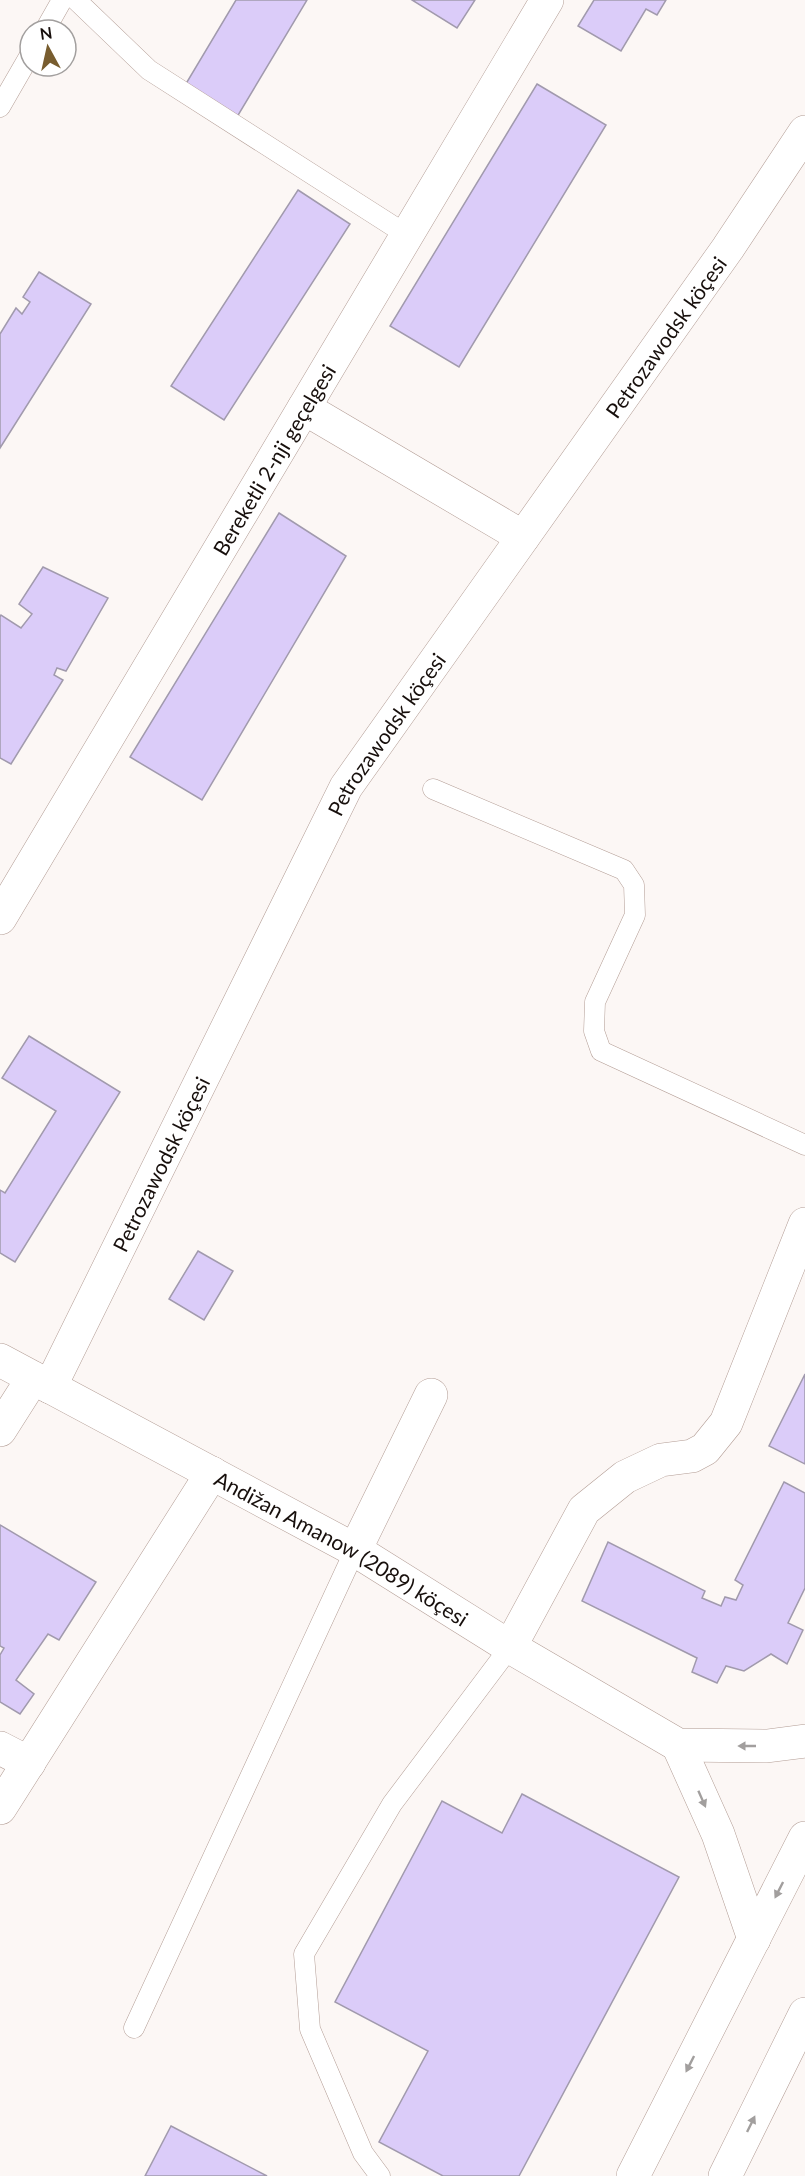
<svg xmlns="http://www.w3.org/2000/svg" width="805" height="2176" viewBox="0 0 805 2176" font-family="Lato,sans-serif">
<rect width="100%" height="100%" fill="#fcf7f5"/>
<g fill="#dbccf9" stroke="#a19aad" stroke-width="1.5">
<polygon points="236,0 307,0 237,117 184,87"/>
<polygon points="412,0 475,0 457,28"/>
<polygon points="594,0 666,0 657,15 646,9 621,51 578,26"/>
<polygon points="537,84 606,125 459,367 390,326"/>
<polygon points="298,190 350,224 224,420 171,386"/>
<polygon points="39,272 91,304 0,448 0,334 16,308 22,314 30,302 23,297"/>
<polygon points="279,513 346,556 202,800 130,757"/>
<polygon points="43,567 108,598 66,671 57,668 54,675 63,680 11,764 0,758 0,617 1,615 21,628 32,614 19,604"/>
<polygon points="29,1036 120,1092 15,1262 0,1253 0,1190 5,1193 56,1111 2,1078"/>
<polygon points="198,1251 233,1271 204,1320 169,1299"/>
<polygon points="805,1374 805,1464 769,1446"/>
<polygon points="784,1482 805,1493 805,1588 788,1623 803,1630 787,1664 771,1654 744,1671 726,1666 717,1683 692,1672 697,1658 582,1601 608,1542 705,1591 702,1598 721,1606 725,1597 736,1600 743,1585 735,1580"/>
<polygon points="0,1525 96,1582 59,1640 48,1634 16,1680 34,1694 20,1714 0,1702 0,1655 4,1648 0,1646"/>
<polygon points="522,1794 679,1877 519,2176 443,2176 379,2142 428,2051 335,2002 442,1801 502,1833"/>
<polygon points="171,2126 267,2176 145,2176"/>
</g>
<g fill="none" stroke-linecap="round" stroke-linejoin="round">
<g stroke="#b39d95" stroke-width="21">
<g id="lane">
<polyline points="76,0 149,70 407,235"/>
<polyline points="45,30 62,0"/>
<polyline points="0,107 30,55"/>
<polyline points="433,789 624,870 634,885 635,915 595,1002 594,1031 601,1051 805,1145"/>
<polyline points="134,2028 355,1550"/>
<polyline points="380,2176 363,2153 310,2029 304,1954 392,1804 510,1647"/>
</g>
</g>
<g stroke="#b39d95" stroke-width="34">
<g id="street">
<polyline points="304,408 523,537"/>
<path id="s1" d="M0 918 547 0"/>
<path id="s2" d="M0 1360 355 1550 510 1647 678 1745 767 1746 805 1741"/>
<path id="s3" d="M50 1387 346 787 728 248 805 132"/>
<polyline points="0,1430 33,1378"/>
<polyline points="355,1550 431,1395"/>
<polyline points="510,1647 584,1510 625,1477 661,1460 692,1456 705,1449 726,1423 805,1224"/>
<polyline points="678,1745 718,1834 754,1939"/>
<polyline points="0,1748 29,1763"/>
<polyline points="0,1808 212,1473"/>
</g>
</g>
<g stroke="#b39d95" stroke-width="34">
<g id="primary">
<polyline points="633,2176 805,1838"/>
<polyline points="725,2176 805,2014"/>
</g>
</g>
<use href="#lane" stroke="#fff" stroke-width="20"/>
<use href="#street" stroke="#fff" stroke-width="33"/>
<use href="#primary" stroke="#fff" stroke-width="33"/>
</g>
<defs><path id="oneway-solid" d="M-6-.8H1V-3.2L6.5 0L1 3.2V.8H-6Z" transform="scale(1.5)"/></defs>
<g fill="#a29f9e">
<use href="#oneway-solid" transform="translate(747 1746) rotate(-180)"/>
<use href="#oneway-solid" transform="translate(702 1799) rotate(66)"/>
<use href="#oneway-solid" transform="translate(779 1890) rotate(117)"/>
<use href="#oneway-solid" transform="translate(690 2064) rotate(117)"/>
<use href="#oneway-solid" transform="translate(751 2124) rotate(-64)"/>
</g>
<g text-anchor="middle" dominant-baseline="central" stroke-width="6" stroke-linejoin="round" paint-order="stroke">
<g font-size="21" fill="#170f0c" stroke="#fff">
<text stroke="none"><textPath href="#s3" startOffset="1221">Petrozawodsk köçesi</textPath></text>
<text stroke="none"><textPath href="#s1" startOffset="534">Bereketli 2-nji geçelgesi</textPath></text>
<text stroke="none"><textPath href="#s3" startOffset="735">Petrozawodsk köçesi</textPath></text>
<text stroke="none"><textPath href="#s3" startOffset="249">Petrozawodsk köçesi</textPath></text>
<text stroke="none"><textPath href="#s2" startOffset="390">Andižan Amanow (2089) köçesi</textPath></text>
</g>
</g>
<g transform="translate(48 48) rotate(352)"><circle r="28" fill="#ffffff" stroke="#a29f9e" stroke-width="1.5"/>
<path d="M0-4.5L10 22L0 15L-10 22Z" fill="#785d2f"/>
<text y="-9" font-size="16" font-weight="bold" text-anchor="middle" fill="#170f0c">N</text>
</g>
</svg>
